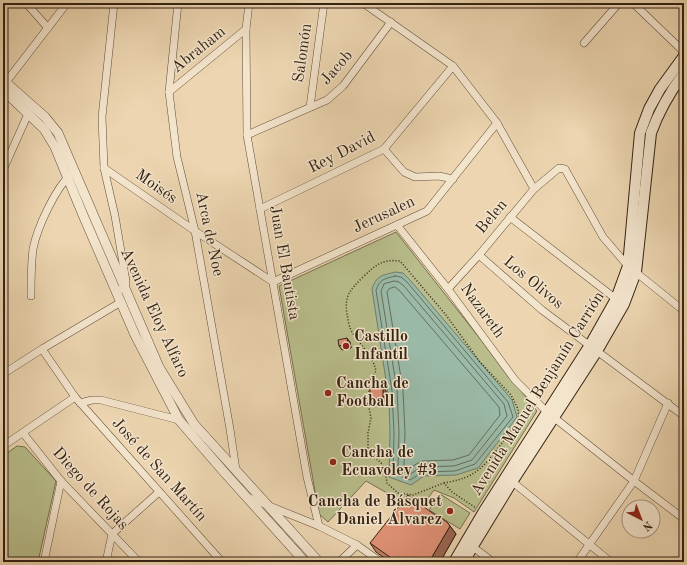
<svg xmlns="http://www.w3.org/2000/svg" width="687" height="565" viewBox="0 0 687 565" font-family="'Old Standard TT',serif">
<rect width="100%" height="100%" fill="#ecd5b0"/>
<filter id="stains"><feTurbulence type="fractalNoise" baseFrequency=".005" numOctaves="4"/><feColorMatrix values="0 0 0 0 .2 0 0 0 0 .09 0 0 0 0 .02 0 0 0 .5 -.17"/></filter>
<radialGradient id="worn" r=".72"><stop offset=".6" stop-color="#630" stop-opacity="0"/><stop offset="1" stop-color="#630" stop-opacity=".3"/></radialGradient>
<g fill="#b8bd8b" stroke="#76704f">
<polygon points="396,232 537,411 474,512 454,498 434,490 423,505 401,501 366,481 328,522 319,514 279,286"/>
<polygon points="17,446 25,447 56,481 38,562 3,562 3,456"/>
<polygon points="440,494 470,513 460,529 429,510"/>
</g>
<path fill="#9ab9a6" stroke="#717d6b" d="M395 272 403 273 410 280 512 400 517 417 478 468 456 475 424 476 411 485 389 477 390 433 389 400 372 289C377 275 381 276 395 272Z"/>
<g fill="none" stroke-linecap="round" stroke-linejoin="round">
<g stroke="#666e5c" stroke-width="1">
<path d="M395 276 401 277 407 282 508 402 513 417 475 464 455 471 423 472 410 480 393 473 394 433 392 391 376 290C380 279 384 279 395 276Z"/>
<polygon points="395,281 399,282 404,286 504,404 507,416 472,460 454,466 422,467 410,474 398,470 399,433 397,390 381,291 384,284"/>
<polygon points="395,287 399,290 499,407 500,415 469,455 453,460 422,461 409,468 404,466 405,432 403,390 387,292 389,289"/>
</g>
<g stroke="#614f3a" stroke-width="8">
<g id="minor">
<polyline points="26,3 48,28"/>
<path d="M114 3 102 117 104 168 115 216 126 281C126 288 121 289 116 291"/>
<polyline points="178,3 169,92 177,157 195,231 230,429 236,470"/>
<polyline points="249,3 246,29 247,135 307,477 319,526"/>
<polyline points="363,3 453,66 497,123 534,189"/>
<polyline points="633,3 684,52"/>
<polyline points="584,43 619,3"/>
<polyline points="3,86 67,3"/>
<polyline points="169,92 246,29"/>
<polyline points="310,107 324,3"/>
<polyline points="247,135 327,100 343,86 391,22"/>
<polyline points="384,149 404,172 415,177 439,176 453,179"/>
<polyline points="104,168 195,231 273,282"/>
<polyline points="3,170 28,114"/>
<polyline points="260,209 384,149 453,66"/>
<polyline points="510,217 616,299"/>
<polyline points="397,225 448,289 515,380 547,412 634,481 684,519"/>
<polyline points="479,255 542,310 684,416"/>
<polyline points="273,282 427,211 497,123"/>
<polyline points="448,289 479,255 534,189 559,168 565,169 603,237 628,266 684,311"/>
<path d="M31 296C31 281 31 265 33 249 37 228 55 189 71 174"/>
<polyline points="42,349 75,397 222,562"/>
<polyline points="3,374 42,349 121,302"/>
<polyline points="80,403 92,400 101,400 179,420"/>
<polyline points="23,433 61,481 139,562"/>
<polyline points="3,446 75,397"/>
<polyline points="509,479 611,562"/>
<polyline points="247,497 319,526 357,545 381,562"/>
<polyline points="469,544 493,562"/>
<polyline points="44,562 61,481"/>
<polyline points="106,562 112,534 159,492"/>
<polyline points="339,562 357,545"/>
<polyline points="577,562 634,481 668,403"/>
</g>
</g>
<g stroke="#614f3a" stroke-width="10">
<g id="tertiary">
<polyline points="3,80 45,117 58,133 159,367 194,424 319,562"/>
<polyline points="3,90 44,129 55,147 83,215 135,335 179,420 224,472 305,562"/>
</g>
</g>
<g stroke="#332213" stroke-width="12">
<g id="secondary">
<polyline points="454,562 484,511 590,345 616,299 628,266 640,133 649,109 660,89 684,56"/>
<path d="M464 562 473 546 512 482 597 351 624 304 636 272 651 133C659 111 670 92 684 73"/>
</g>
</g>
<path stroke="#332213" stroke-width="1.5" stroke-dasharray="1 2" stroke-linecap="butt" d="M444 483C454 481 465 479 474 473 489 464 507 435 519 420L518 409 511 395 480 362 446 315 400 261C381 259 376 265 363 277 350 290 344 296 347 314 348 320 349 327 352 332 361 347 372 353 376 371L369 383V408L371 418 368 433V450L382 464 385 470 387 483 398 493 413 495 444 483 452 492 476 508"/>
<use href="#minor" stroke="#f3e4cc" stroke-width="7"/>
<use href="#tertiary" stroke="#f3e4cc" stroke-width="9"/>
<use href="#secondary" stroke="#f3e4cc" stroke-width="10"/>
</g>
<g fill="#bf7c64" stroke="#332213">
<polygon points="350,342 351,348 342,350 339,346"/>
<polygon points="383,387 386,391 386,403 374,404 370,399"/>
<polygon points="447,522 456,534 440,562 390,562 376,552 370,543"/>
</g>
<g fill="#9b6551" stroke="#332213">
<polygon points="347,338 350,342 351,348 348,344"/>
<polygon points="383,387 386,391 386,403 383,399"/>
<polygon points="450,526 456,534 440,562 429,562"/>
</g>
<g fill="#de9074" stroke="#332213">
<polygon points="347,338 348,344 339,346 338,340"/>
<rect x="370" y="387" width="13" height="12"/>
<polygon points="408,495 431,512 447,522 450,526 429,562 397,562 370,543"/>
</g>
<g fill="#8f2418" stroke="#f3e4cc" stroke-width="1.5">
<circle cx="346" cy="346" r="4"/>
<circle cx="328" cy="393" r="4"/>
<circle cx="333" cy="462" r="4"/>
<circle cx="450" cy="511" r="4"/>
</g>
<g text-anchor="middle" dominant-baseline="central" stroke-width="3" stroke-linejoin="round" paint-order="stroke">
<g font-size="16" fill="#332213" stroke="#f3e4cc">
<text transform="translate(199 50) rotate(-39)">Abraham</text>
<text transform="translate(303 53) rotate(-82)">Salomón</text>
<text transform="translate(337 68) rotate(-49)">Jacob</text>
<text transform="translate(342 153) rotate(-27)">Rey David</text>
<text transform="translate(156 187) rotate(35)">Moisés</text>
<text transform="translate(384 215) rotate(-25)">Jerusalen</text>
<text transform="translate(492 217) rotate(-50)">Belen</text>
<text transform="translate(209 234) rotate(78)">Arca de Noe</text>
<text transform="translate(284 263) rotate(80)">Juan El Bautista</text>
<text transform="translate(533 283) rotate(40)">Los Olivos</text>
<text transform="translate(482 311) rotate(54)">Nazareth</text>
<text transform="translate(154 313) rotate(65)">Avenida Eloy Alfaro</text>
<text transform="translate(538 394) rotate(-58)">Avenida Manuel Benjamín Carrión</text>
<text transform="translate(159 470) rotate(48)">José de San Martín</text>
<text transform="translate(90 489) rotate(48)">Diego de Rojas</text>
</g>
<g font-size="16" font-weight="bold" fill="#332213" stroke="#f3e4cc" text-anchor="start">
<text x="354" y="337">Castillo<tspan x="354" dy="18">Infantil</tspan></text>
<text x="336" y="384">Cancha de<tspan x="336" dy="18">Football</tspan></text>
<text x="341" y="453">Cancha de<tspan x="341" dy="18">Ecuavoley #3</tspan></text>
<text x="442" y="502" text-anchor="end">Cancha de Básquet<tspan x="442" dy="18">Daniel Álvarez</tspan></text>
</g>
</g>
<rect width="687" height="565" fill="none" stroke="#ecd5b0" stroke-width="16"/>
<rect x="4" y="4" width="679" height="557" fill="none" stroke="#332213" stroke-width="2"/>
<rect x="8" y="8" width="671" height="549" fill="none" stroke="#332213"/>
<g transform="translate(641 519) rotate(138)"><circle r="19" fill="#f3e4cc" stroke="#a69682"/>
<path d="M0-3L7 15L0 10L-7 15Z" fill="#8f2418"/>
<text y="-6" font-size="11" font-weight="bold" text-anchor="middle" fill="#332213">N</text>
</g>
<rect width="100%" height="100%" filter="url(#stains)"/>
<rect width="100%" height="100%" fill="url(#worn)"/>
</svg>
